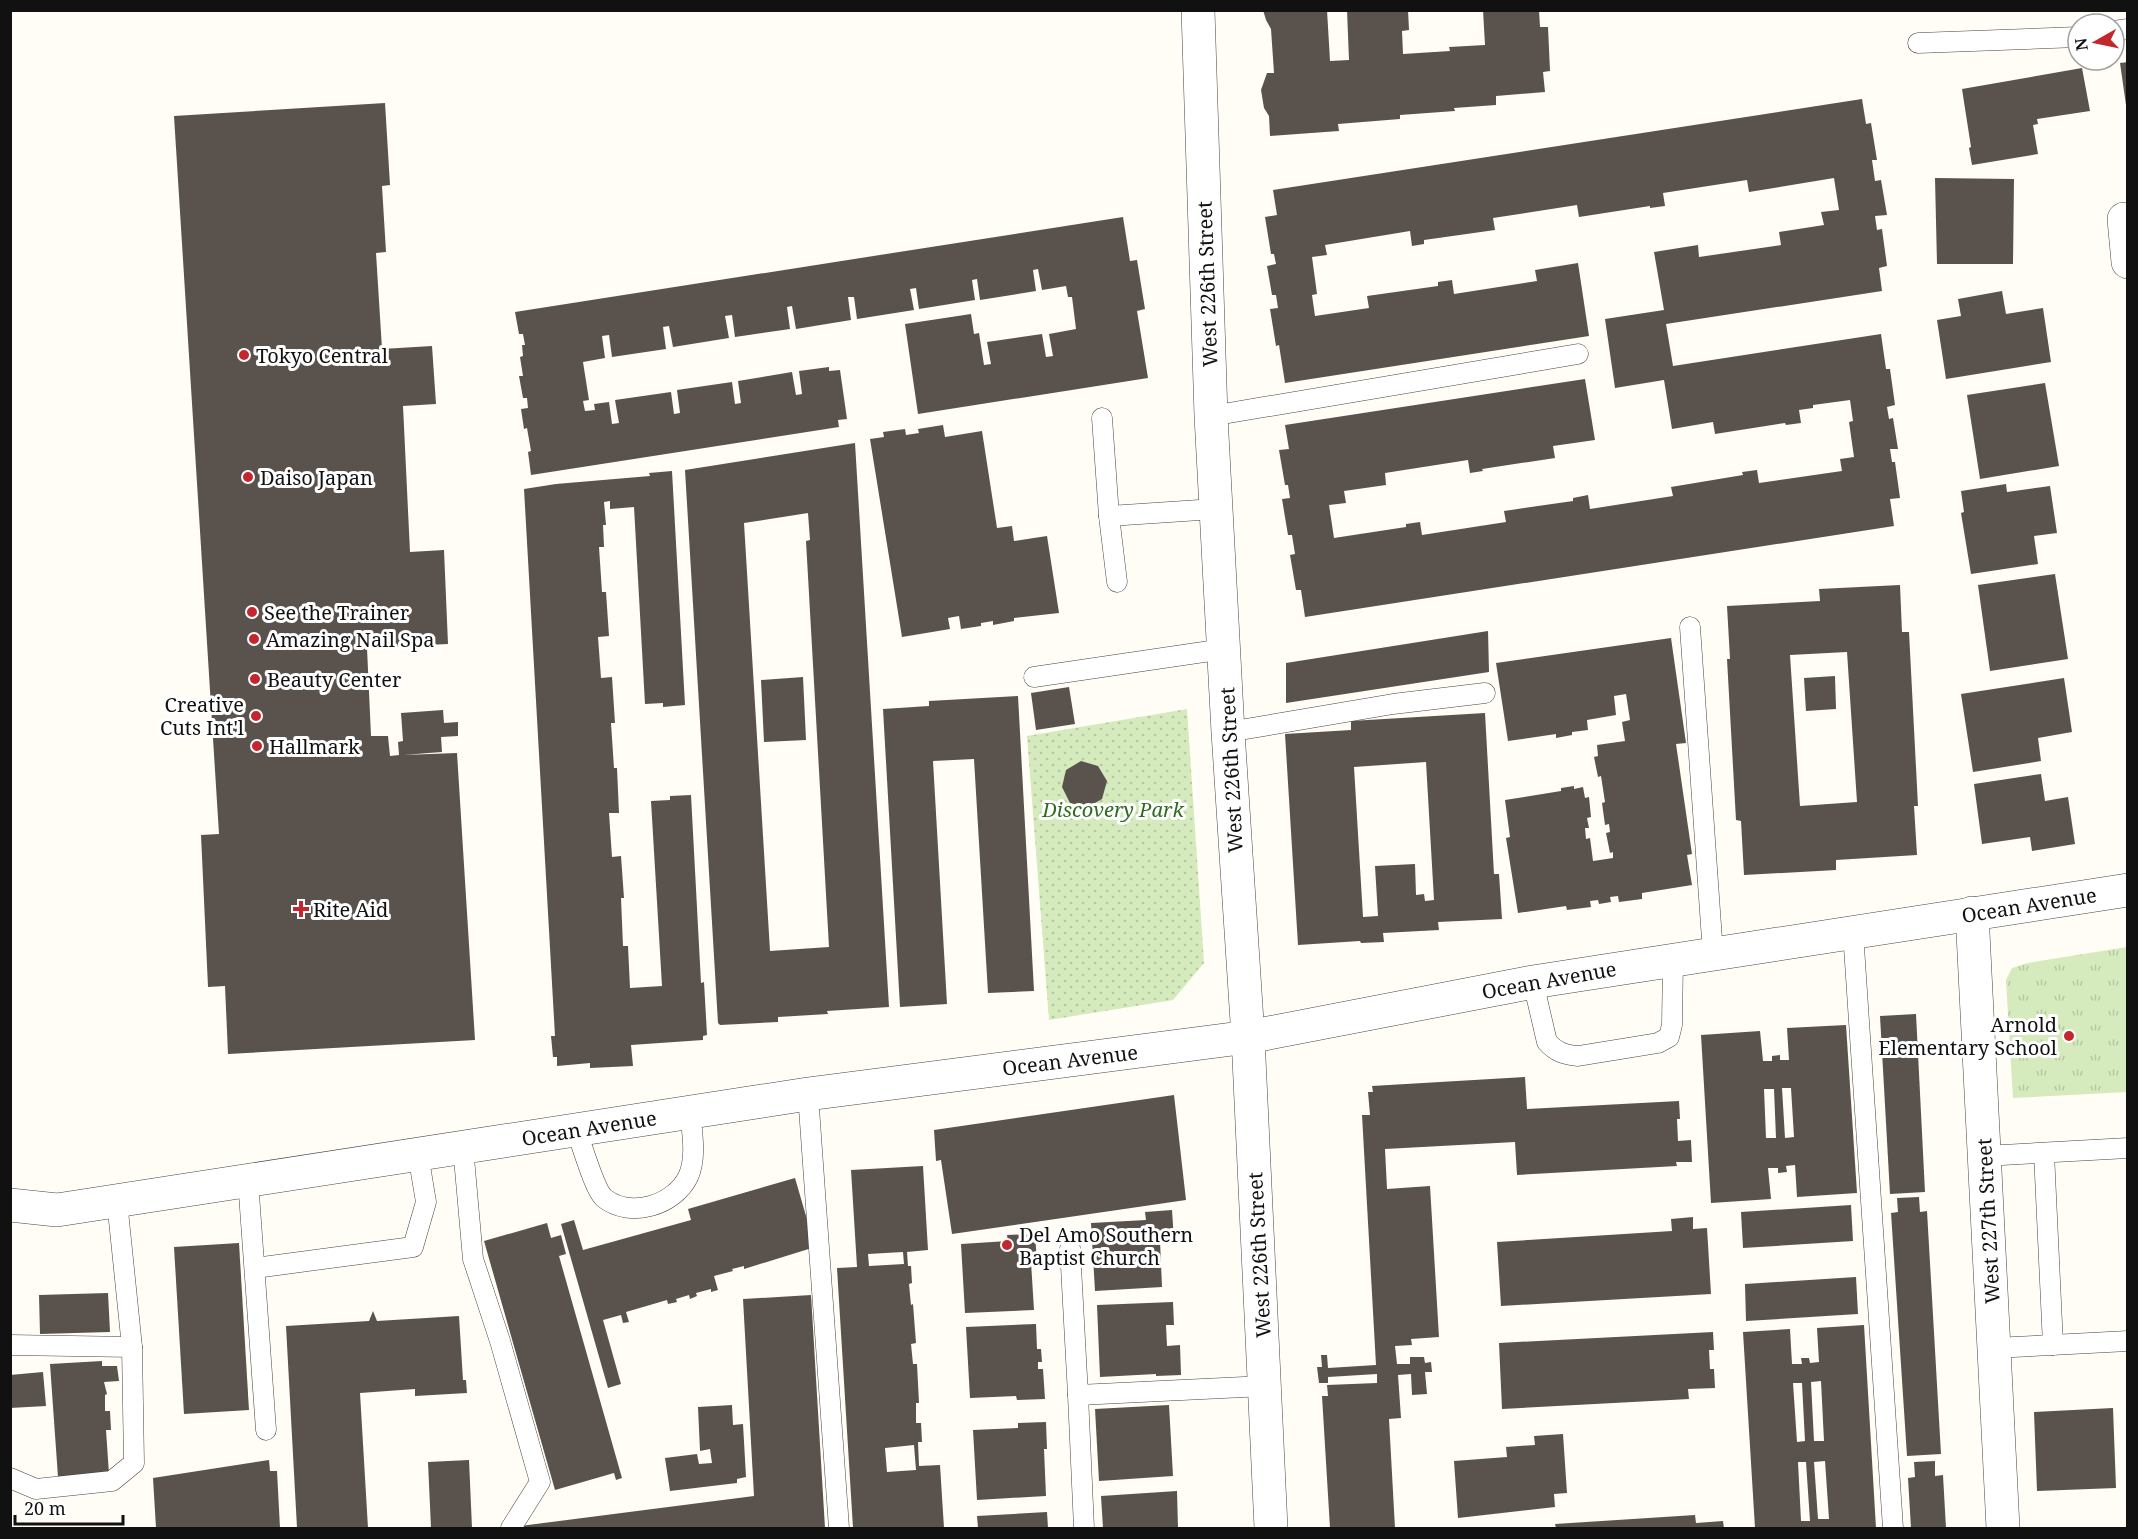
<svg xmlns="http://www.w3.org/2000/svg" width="2138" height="1539" viewBox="0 0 2138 1539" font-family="'Noto Serif',serif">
<defs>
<pattern id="grass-tufts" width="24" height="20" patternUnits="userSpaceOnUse" patternTransform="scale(1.5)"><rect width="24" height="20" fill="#d5ebbd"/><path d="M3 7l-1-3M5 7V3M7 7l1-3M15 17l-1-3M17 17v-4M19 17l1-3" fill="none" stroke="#b6c8a1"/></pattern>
<pattern id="park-dots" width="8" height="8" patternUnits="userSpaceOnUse" patternTransform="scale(1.5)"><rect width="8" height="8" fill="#d5ebbd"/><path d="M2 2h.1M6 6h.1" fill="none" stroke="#b6c8a1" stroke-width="1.8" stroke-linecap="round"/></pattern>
</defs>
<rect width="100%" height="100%" fill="#fffdf5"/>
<polygon fill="url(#grass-tufts)" points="2127,947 2127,1092 2013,1098 2006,980 2012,968 2028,963"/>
<polygon fill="url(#park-dots)" points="1187,709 1204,963 1173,1000 1049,1020 1027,736"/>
<g fill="#5a524d" fill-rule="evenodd">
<polygon points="1263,10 1327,10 1330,61 1349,60 1347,10 1408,10 1409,30 1402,31 1403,54 1450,51 1449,47 1485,45 1483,10 1539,10 1540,27 1548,27 1550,71 1543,72 1545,92 1496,96 1496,105 1454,108 1455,111 1400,115 1400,119 1338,124 1339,131 1270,136 1269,116 1264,108 1261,90 1267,73 1274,73 1271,29 1266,20"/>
<polygon points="2128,62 2128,105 2126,105 2120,63"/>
<polygon points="2082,68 2090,111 2037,119 2038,124 2033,125 2038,154 1972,165 1969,148 1971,147 1962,89"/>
<polygon points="1862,99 1866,124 1871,123 1877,160 1872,160 1875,181 1881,180 1887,215 1875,216 1877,230 1882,229 1887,266 1879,268 1882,291 1666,324 1673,366 1881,334 1886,369 1890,369 1895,405 1887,407 1889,419 1893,418 1898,449 1890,449 1892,462 1895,462 1900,498 1890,499 1894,526 1305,617 1301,590 1296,590 1290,555 1295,554 1292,535 1288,535 1282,499 1290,498 1288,485 1285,485 1279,450 1289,449 1285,425 1585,379 1595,440 1553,446 1555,458 1482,469 1483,471 1470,473 1468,460 1385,473 1386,485 1344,491 1346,503 1329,505 1334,538 1406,527 1406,524 1420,522 1422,535 1506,522 1504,511 1573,501 1573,498 1588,495 1590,509 1673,496 1671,487 1743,475 1742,472 1757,470 1759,483 1842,471 1840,459 1854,457 1849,422 1853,421 1850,400 1813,405 1813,408 1799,410 1801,423 1786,425 1785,423 1715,434 1713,422 1672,429 1664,380 1615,388 1605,319 1664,310 1654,252 1698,245 1699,257 1781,245 1779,232 1824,225 1821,212 1839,210 1834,178 1749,192 1747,180 1663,193 1665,206 1650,208 1650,206 1579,217 1577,205 1493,218 1495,230 1424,240 1424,244 1412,246 1410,231 1325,245 1327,255 1312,257 1317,294 1312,295 1315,316 1369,308 1367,296 1438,286 1438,282 1452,280 1454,294 1537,281 1535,270 1578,263 1589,336 1285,383 1279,345 1276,346 1270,309 1278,308 1276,295 1272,295 1267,266 1276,264 1274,254 1271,254 1265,217 1277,215 1273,190"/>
<polygon points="385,103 390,185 382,186 386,252 376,253 382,349 432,346 436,404 403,406 410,552 444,550 448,644 367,648 371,736 388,736 390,756 399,755 398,742 403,741 401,713 443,710 444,723 458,722 458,736 441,737 442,752 403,755 457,753 475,1040 228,1054 225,986 208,987 201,835 219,834 174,116"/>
<polygon points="1935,178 2014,179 2013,264 1937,264"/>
<polygon points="1123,217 1130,261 1137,260 1145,309 1137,311 1148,378 918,414 905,324 971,314 974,334 979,333 984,365 991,364 987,342 1042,334 1046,357 1053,356 1049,334 1076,329 1072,297 1068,297 1066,286 1042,290 1038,269 1033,270 1036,291 980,300 977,279 972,280 975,300 919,309 916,288 910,289 914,310 857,319 854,297 848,297 851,320 796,329 792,306 787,307 790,329 735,337 732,315 725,316 729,338 673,347 669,326 663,327 666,349 612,357 609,335 602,336 605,358 583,362 589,400 583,401 585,411 595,410 594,404 609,402 612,424 619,423 615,400 671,392 674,414 680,413 677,390 732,382 735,404 741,403 738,381 792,372 796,395 802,394 799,371 829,367 829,371 840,370 847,419 838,420 839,427 531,475 528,452 531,451 527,428 524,429 521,409 528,408 527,398 523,398 519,376 523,376 520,357 523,356 522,345 525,345 523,334 519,334 515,312"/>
<polygon points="2002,291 2006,314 2043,308 2051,362 1946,379 1937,320 1961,316 1958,299"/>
<polygon points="2045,383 2059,466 1980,479 1967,395"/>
<polygon points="943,425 945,437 982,431 997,528 1012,526 1014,541 1047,536 1059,613 1014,618 1014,621 993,625 993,621 981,623 981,626 961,629 959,616 948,618 950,629 902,637 870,439 884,437 883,432 905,429 906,435 919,433 918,429"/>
<path d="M855 443 889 1007 827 1011 828 1014 778 1017V1022L720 1025 718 1023 685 470ZM808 513 810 540 806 541 829 947 770 951 744 523Z"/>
<polygon points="672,471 685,705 663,707 663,703 645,704 634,507 610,509 610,501 604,502 606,525 603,525 604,547 599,547 602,592 606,592 609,636 598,637 601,678 612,677 615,723 611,723 614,768 617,768 619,813 609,813 612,857 621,856 624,898 621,898 623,946 628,946 630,988 662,986 651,801 670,800 670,796 691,795 701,983 704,982 707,1035 703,1036 703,1040 631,1045 633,1066 590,1068 590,1063 557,1066 557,1057 553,1057 551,1036 555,1036 524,489 556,484 650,476 649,473"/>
<polygon points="2006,484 2007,492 2050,486 2057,533 2034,536 2038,564 1971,574 1961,513 1964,512 1961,491"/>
<polygon points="2055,574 2068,659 1990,671 1978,585"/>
<path d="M1900 585 1902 632H1909L1918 806H1914L1917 855 1836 860V870L1744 875 1741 821 1736 820 1727 659H1730L1727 606 1820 601 1819 589ZM1847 652 1857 802 1800 806 1790 655Z"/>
<polygon points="1488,631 1489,672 1286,703 1286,663"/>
<polygon points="1671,638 1686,743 1676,744 1692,854 1687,855 1692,885 1642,893 1642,899 1619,902 1618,896 1610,897 1611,902 1599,904 1598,900 1590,901 1591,907 1567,910 1566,906 1518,913 1506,838 1510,837 1505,800 1561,791 1561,788 1574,786 1574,789 1583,787 1585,798 1589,797 1591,817 1587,818 1589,828 1585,828 1586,839 1590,838 1593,861 1613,858 1613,852 1610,853 1606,833 1610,832 1609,824 1605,825 1602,803 1605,802 1601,776 1598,777 1594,757 1598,756 1597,745 1625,741 1622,722 1630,720 1626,694 1614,696 1616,715 1587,720 1588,730 1572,732 1572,735 1556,738 1556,734 1508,741 1496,663"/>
<polygon points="1835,676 1836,709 1806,711 1804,678"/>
<polygon points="803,677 806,740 764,742 761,680"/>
<polygon points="2064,678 2072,732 2038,738 2041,761 1973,772 1961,694"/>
<polygon points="1069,687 1075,724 1036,730 1031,693"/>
<polygon points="1018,696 1034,991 988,993 974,759 933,761 947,1004 900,1007 883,709 929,706 929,701"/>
<path d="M1485 713 1494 874H1499L1502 919 1438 922 1439 930 1383 933 1384 942 1361 943 1360 941 1298 945 1285 734 1351 730V721ZM1426 762 1434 900 1425 901 1424 894 1416 895 1415 864 1375 866 1378 916 1363 917 1354 767Z"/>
<polygon points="1081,761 1098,766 1107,781 1102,799 1088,807 1070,803 1062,787 1066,770"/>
<polygon points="2041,774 2045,801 2068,797 2075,844 2032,851 2030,837 1982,844 1974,784"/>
<polygon points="1916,1014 1925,1192 1890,1194 1880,1016"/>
<path d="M1846 1025 1857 1193 1797 1197 1795 1165 1786 1166 1787 1172 1778 1173V1168H1768L1771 1199 1711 1203 1701 1035 1760 1031 1763 1061H1772V1056L1780 1055V1060H1789L1787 1028ZM1782 1088H1791L1794 1137 1785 1138ZM1764 1089H1774L1776 1138H1766Z"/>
<polygon points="1525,1077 1527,1109 1679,1101 1680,1119 1677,1119 1678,1141 1691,1140 1692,1162 1676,1162 1677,1166 1517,1175 1515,1142 1385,1149 1387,1189 1430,1186 1439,1337 1411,1339 1412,1345 1395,1346 1397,1364 1410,1364 1410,1357 1424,1357 1425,1363 1431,1362 1432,1372 1425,1372 1427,1394 1412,1395 1411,1374 1398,1375 1401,1418 1389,1419 1395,1528 1330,1528 1322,1396 1328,1396 1327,1385 1377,1383 1377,1374 1328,1377 1328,1383 1319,1383 1317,1367 1322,1367 1321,1355 1327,1355 1328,1368 1376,1365 1362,1115 1370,1115 1368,1092 1373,1092 1372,1086"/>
<polygon points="1174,1095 1186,1200 952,1234 941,1160 936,1161 934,1130"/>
<path d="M923 1166 928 1250 907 1252 908 1266H911L912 1283 909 1284 911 1305 913 1304 916 1343 911 1344 913 1364H917L919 1403H916V1423H921L922 1442H918L919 1466 940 1465 944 1528H853L837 1268 857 1267 851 1170ZM903 1252 904 1264 869 1266 868 1254ZM914 1445 916 1470 887 1472 885 1448Z"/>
<polygon points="795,1178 815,1247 744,1269 744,1266 732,1269 733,1271 714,1276 718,1290 711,1292 711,1289 696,1293 697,1296 690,1299 689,1295 676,1299 677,1302 668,1304 667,1300 626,1312 629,1322 623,1323 621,1315 603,1320 621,1384 608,1388 561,1224 574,1220 583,1250 691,1220 688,1209"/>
<polygon points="1919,1197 1920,1212 1927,1211 1941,1454 1907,1456 1891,1213 1898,1212 1897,1198"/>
<polygon points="1851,1205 1853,1241 1743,1248 1741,1212"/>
<polygon points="1172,1210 1174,1240 1160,1241 1162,1287 1095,1291 1091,1223 1146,1220 1145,1212"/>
<polygon points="1693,1217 1693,1229 1707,1228 1711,1294 1501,1306 1497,1242 1672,1231 1671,1219"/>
<polygon points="547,1223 551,1238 561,1235 566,1254 559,1256 622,1478 616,1480 614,1473 555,1490 484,1241"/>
<polygon points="1035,1234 1037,1262 1031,1262 1034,1310 965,1313 961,1244 1008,1241 1007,1235"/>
<polygon points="239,1243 249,1410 184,1414 174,1247"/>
<polygon points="1856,1277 1858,1314 1746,1321 1745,1284"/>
<polygon points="108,1293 110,1332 40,1334 39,1295"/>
<polygon points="811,1295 825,1528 522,1528 521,1526 528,1525 754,1496 743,1299"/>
<polygon points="1173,1302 1174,1325 1166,1325 1167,1346 1180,1345 1181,1375 1156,1376 1156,1374 1100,1377 1097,1305"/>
<polygon points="373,1311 377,1321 459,1316 463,1380 466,1380 467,1393 415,1396 415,1389 360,1393 368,1528 297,1528 286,1326 369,1321"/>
<polygon points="1036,1324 1037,1349 1041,1349 1042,1362 1038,1362 1038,1369 1043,1369 1045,1399 1017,1400 1016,1396 970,1398 966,1327"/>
<path d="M1864 1325 1876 1528H1755L1743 1332 1790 1329 1792 1364H1802L1801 1358H1809L1810 1363 1819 1362 1817 1328ZM1821 1381 1824 1441H1814L1811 1382ZM1793 1383H1802L1805 1441 1797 1442ZM1825 1461 1829 1519H1818L1814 1462ZM1798 1462H1806L1810 1521H1801Z"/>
<polygon points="1713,1332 1714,1350 1709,1350 1710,1369 1714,1369 1715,1388 1688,1389 1689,1399 1502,1409 1499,1343"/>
<polygon points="102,1361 102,1366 117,1366 119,1381 104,1382 107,1394 105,1395 105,1411 110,1411 111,1430 106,1430 109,1474 58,1477 50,1364"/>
<polygon points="43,1372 46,1406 10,1408 10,1375"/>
<polygon points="732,1405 733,1425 743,1424 746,1477 737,1479 737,1483 670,1491 665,1458 697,1454 699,1464 712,1463 710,1449 700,1451 698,1407"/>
<polygon points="1169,1405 1173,1476 1099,1481 1095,1409"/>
<polygon points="2113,1408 2116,1488 2037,1491 2034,1412"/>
<polygon points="1046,1422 1047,1449 1044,1449 1046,1496 977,1500 973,1430 1018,1428 1018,1423"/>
<polygon points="1563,1434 1567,1493 1554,1494 1555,1507 1458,1518 1454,1461 1507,1457 1506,1447 1535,1445 1534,1436"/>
<polygon points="269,1460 270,1471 277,1471 280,1528 156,1528 153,1478"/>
<polygon points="469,1460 472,1528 431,1528 428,1462"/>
<polygon points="1935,1461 1935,1476 1943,1475 1946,1528 1911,1528 1908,1478 1915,1477 1914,1462"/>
<polygon points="1177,1491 1178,1528 1103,1528 1101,1496"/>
<polygon points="1047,1512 1048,1528 978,1528 977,1516"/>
<polygon points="1695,1515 1696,1523 1723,1521 1724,1528 1556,1528 1555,1524"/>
</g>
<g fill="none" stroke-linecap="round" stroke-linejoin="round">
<g stroke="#444" stroke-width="21">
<g id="service">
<polyline points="2114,31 2128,29"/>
<polyline points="1918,43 2078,37"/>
<polyline points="1211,416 1578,354"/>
<polyline points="1102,418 1109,516 1117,582"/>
<polyline points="1109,516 1215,509"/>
<polyline points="1690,627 1713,954"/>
<polyline points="1034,677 1224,649"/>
<polyline points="1228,732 1393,704 1485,693"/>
<polyline points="1853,932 1893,1528"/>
<path d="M1533 982 1547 1042C1556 1052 1565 1055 1578 1056L1658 1043 1669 1037 1672 1025 1673 960"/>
<polyline points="808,1094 839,1528"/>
<path d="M576 1130C582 1144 594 1189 604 1198 631 1219 674 1205 688 1177 697 1158 692 1132 690 1112"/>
<polyline points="463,1147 473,1259 500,1341 540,1482 511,1528"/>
<polyline points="2044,1153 2053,1345"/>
<polyline points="1984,1156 2128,1148"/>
<polyline points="248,1180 266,1430"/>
<polyline points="1070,1248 1078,1395 1265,1386"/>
<polyline points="255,1268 413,1247 426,1202 418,1154"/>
<polyline points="10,1345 132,1347 117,1201"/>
<polyline points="1994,1348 2128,1341"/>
<polyline points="1078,1395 1084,1528"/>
<polyline points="10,1478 36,1489 112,1481 134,1463 132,1347"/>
</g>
</g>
<g stroke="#444" stroke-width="34">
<g id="minor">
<polyline points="1198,10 1211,416 1228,732 1248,1037 1271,1528"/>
<polyline points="2124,219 2128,262"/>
<polyline points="1972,913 2003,1528"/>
</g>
</g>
<g stroke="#444" stroke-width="34">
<polyline id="tertiary" points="10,1205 57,1210 808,1094 1248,1037 1533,982 2128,890"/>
</g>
<use href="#service" stroke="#fff" stroke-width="20"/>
<use href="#minor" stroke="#fff" stroke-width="33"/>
<use href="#tertiary" stroke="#fff" stroke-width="33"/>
</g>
<g fill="#c4262e" stroke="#fff" stroke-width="2">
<circle cx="244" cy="355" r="6"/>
<circle cx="248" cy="477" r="6"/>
<circle cx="252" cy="612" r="6"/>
<circle cx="254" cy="639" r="6"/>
<circle cx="255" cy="679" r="6"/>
<circle cx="256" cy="716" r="6"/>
<circle cx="257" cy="746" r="6"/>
<path d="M298 900h6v6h6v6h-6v6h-6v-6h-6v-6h6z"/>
<circle cx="2069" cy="1036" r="6"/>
<circle cx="1007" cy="1245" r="6"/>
</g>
<g text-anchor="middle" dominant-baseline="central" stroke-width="6" stroke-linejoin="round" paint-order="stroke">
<g font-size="20" fill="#111" stroke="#fff">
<text transform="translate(1207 284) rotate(-92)">West 226th Street</text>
<text transform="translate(1231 770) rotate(-93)">West 226th Street</text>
<text transform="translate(2029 905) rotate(-9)">Ocean Avenue</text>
<text transform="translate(1549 980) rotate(-10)">Ocean Avenue</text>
<text transform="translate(1070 1060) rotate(-7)">Ocean Avenue</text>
<text transform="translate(589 1128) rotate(-9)">Ocean Avenue</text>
<text transform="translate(1988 1221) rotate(-93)">West 227th Street</text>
<text transform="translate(1259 1255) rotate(-93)">West 226th Street</text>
</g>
<g font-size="20" fill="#111" stroke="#fff" text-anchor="start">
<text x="256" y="355">Tokyo Central</text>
<text x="260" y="477">Daiso Japan</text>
<text x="264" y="612">See the Trainer</text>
<text x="266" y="639">Amazing Nail Spa</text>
<text x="267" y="679">Beauty Center</text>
<text x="244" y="704" text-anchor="end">Creative<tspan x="244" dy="23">Cuts Int'l</tspan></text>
<text x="269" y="746">Hallmark</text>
<text x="313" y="909">Rite Aid</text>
<text x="2057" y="1024" text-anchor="end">Arnold<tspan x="2057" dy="23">Elementary School</tspan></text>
<text x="1019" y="1234">Del Amo Southern<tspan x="1019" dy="23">Baptist Church</tspan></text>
</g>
<g font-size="20" font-style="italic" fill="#2f6b1f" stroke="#fff">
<text x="1113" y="809">Discovery Park</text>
</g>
</g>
<rect width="2138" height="1539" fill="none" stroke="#111111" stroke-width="24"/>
<g transform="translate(2096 42) rotate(261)"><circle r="28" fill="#ffffff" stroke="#a0a0a0" stroke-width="1.5"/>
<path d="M0-4.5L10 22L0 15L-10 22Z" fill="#c4262e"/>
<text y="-9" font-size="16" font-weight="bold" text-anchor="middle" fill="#111111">N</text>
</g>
<path d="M15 1515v9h108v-9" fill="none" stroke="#111111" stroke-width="3"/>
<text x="24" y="1515" font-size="18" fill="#111111" stroke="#ffffff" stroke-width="4.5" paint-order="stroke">20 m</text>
</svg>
